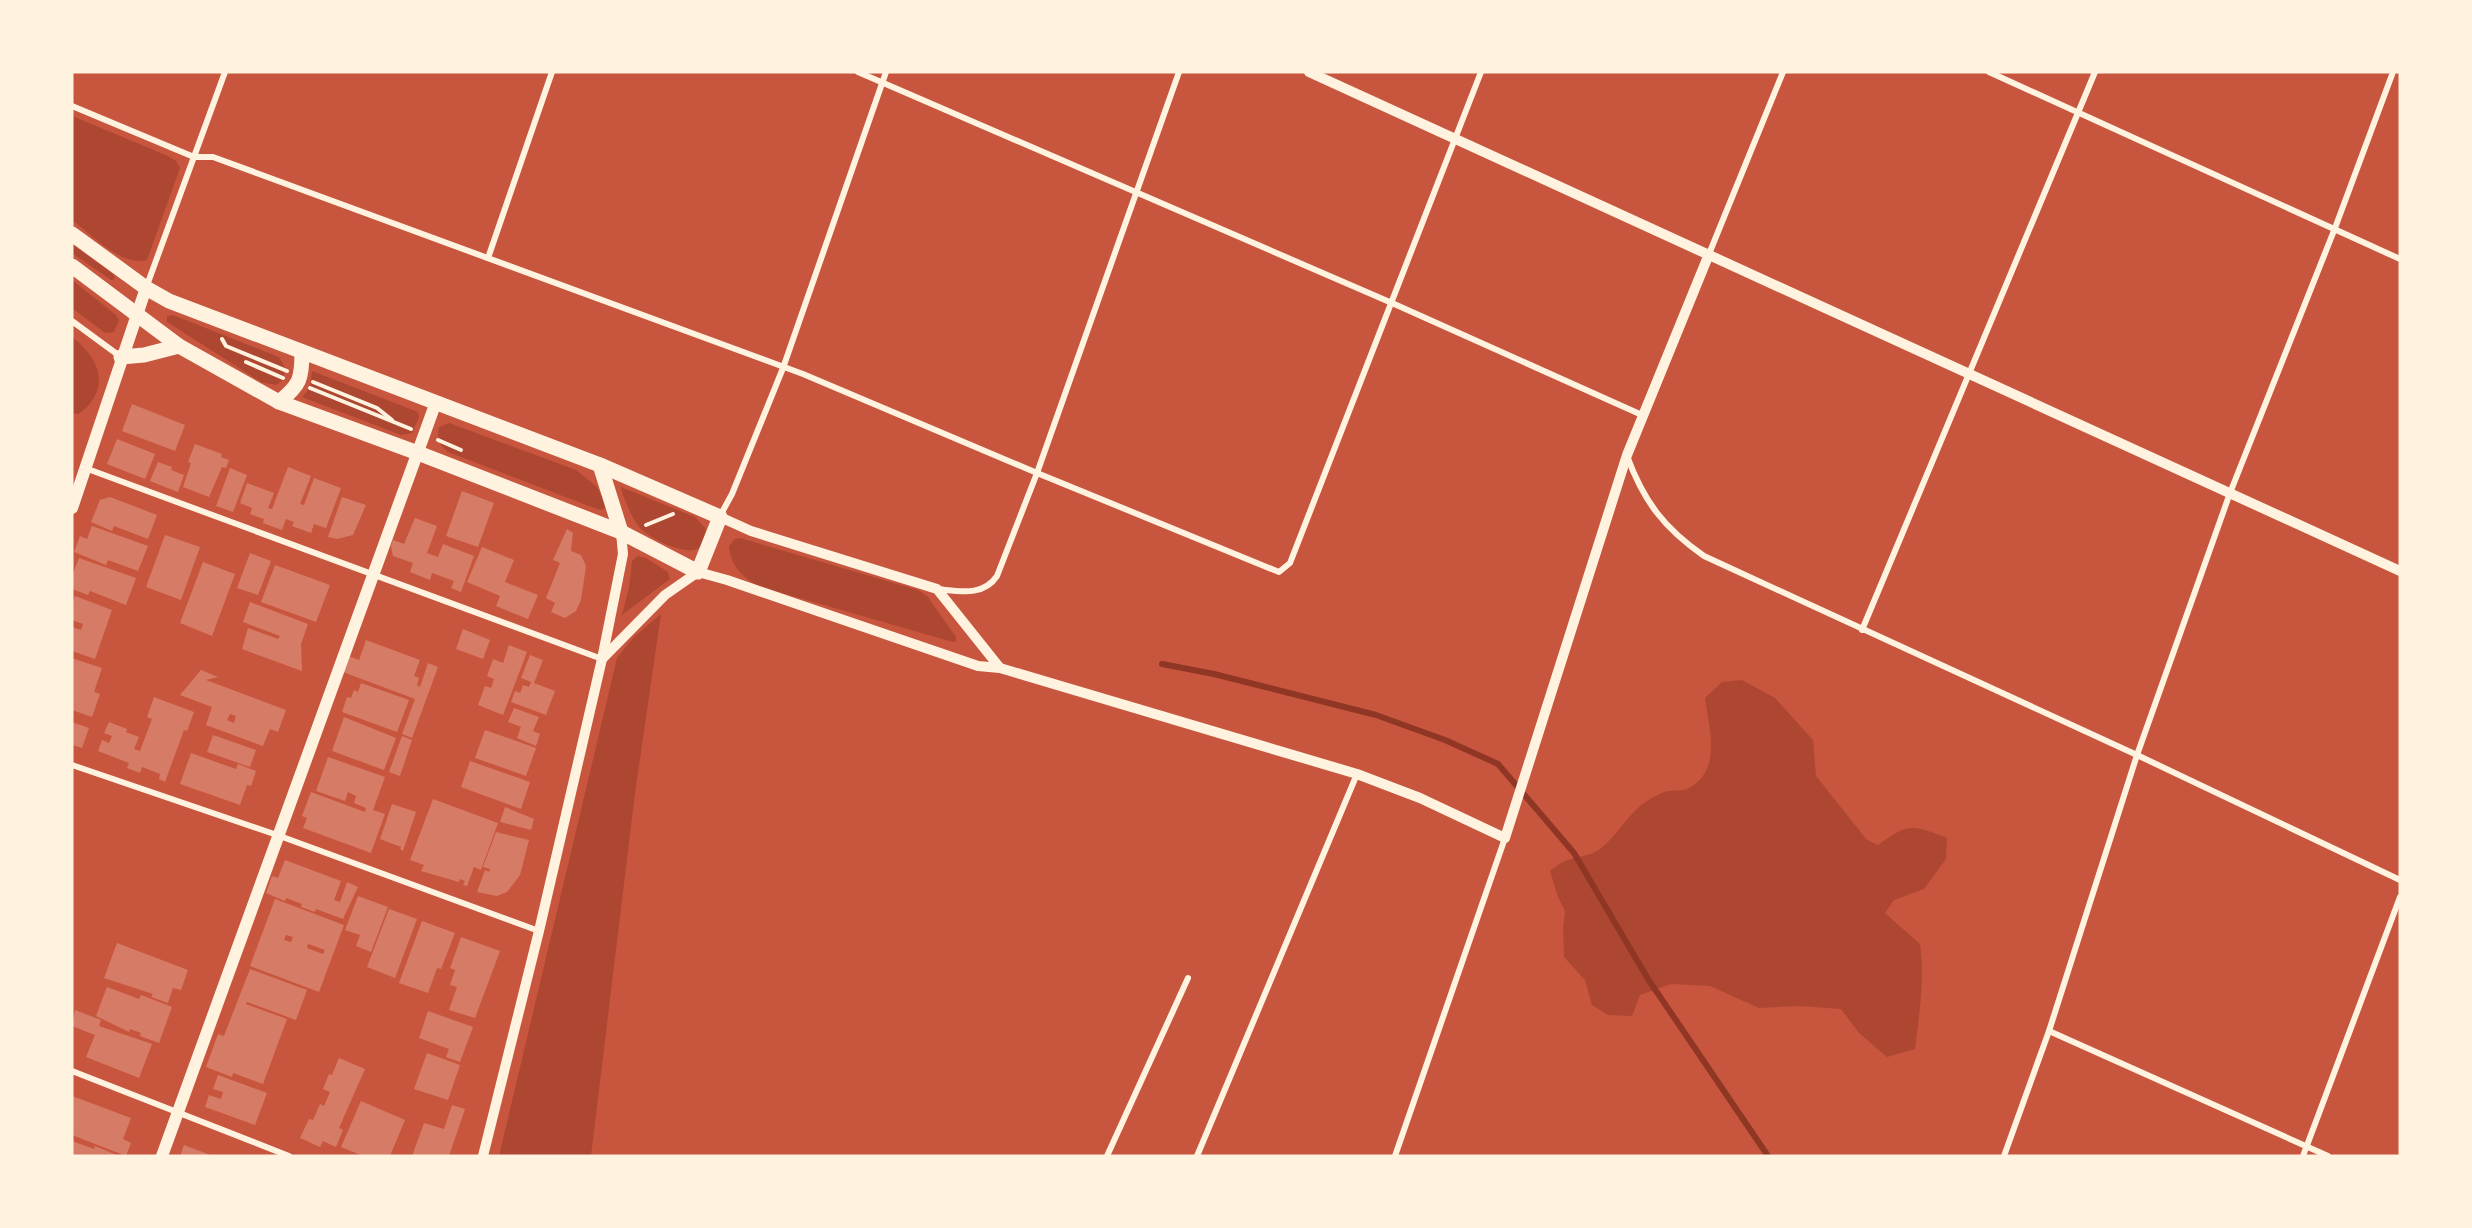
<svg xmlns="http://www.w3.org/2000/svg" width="2472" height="1228" viewBox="0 0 2472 1228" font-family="'Nunito Sans',sans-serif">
<rect width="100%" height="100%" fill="#c8553d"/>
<g fill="#ae4732">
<path d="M72 116 168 156 176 161 180 168 147 260C121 267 91 234 72 220Z"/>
<polygon points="72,244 114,275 115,279 111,280 72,253"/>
<polygon points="72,280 116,315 119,320 114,332 105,333 72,308"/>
<polygon points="173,315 279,357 285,368 283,380 276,385 261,382 167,322 167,316"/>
<path d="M72 337C101 359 111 389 79 414L72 413Z"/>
<polygon points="312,371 418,412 419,417 412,433 401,435 302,397 310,388"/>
<path d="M449 423 576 470 596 486 606 504 605 508 601 510 589 506 448 452C440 445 436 439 439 427Z"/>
<path d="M621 487 695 517 705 528C711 569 657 543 642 530 633 522 627 504 622 493Z"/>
<path d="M740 538 918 590 927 596 956 637V641L953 642 758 586C741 576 731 566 729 546L735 539Z"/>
<polygon points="638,556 646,558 668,572 670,579 622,615 629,588 632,561"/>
<polygon points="661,614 635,793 591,1156 499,1156 617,658 634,637"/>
<path d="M1742 680 1775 698 1813 740 1816 776 1867 840 1878 845C1908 823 1912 824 1947 838L1946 859 1924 889 1894 900 1885 913 1920 944C1925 978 1919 1015 1915 1049L1887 1057 1859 1033 1841 1009 1799 1006 1759 1008 1710 986 1671 984 1640 995 1632 1016 1608 1015 1592 1005 1585 980 1564 957 1563 928 1565 911 1558 897 1550 871C1569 854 1584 860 1600 849 1617 836 1627 815 1644 803 1651 798 1662 792 1669 791 1675 790 1682 791 1687 789 1723 771 1709 730 1705 698L1722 682Z"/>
</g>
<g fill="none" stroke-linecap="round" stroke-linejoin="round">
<polyline stroke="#8f3625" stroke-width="6" points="1162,664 1214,674 1376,715 1445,740 1498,764 1574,853 1648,979 1768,1156"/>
</g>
<g fill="#d67c66" fill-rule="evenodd">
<polygon points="132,404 185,425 175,451 122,431"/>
<polygon points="117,439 155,454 145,479 107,464"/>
<polygon points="195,444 222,454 221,457 229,460 226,468 222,467 209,497 183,487 191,463 188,462"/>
<polygon points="158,462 172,467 171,470 184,475 178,492 150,481"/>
<polygon points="288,467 311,476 300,504 304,505 314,478 341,488 326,528 314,524 311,533 292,526 294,522 286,519 282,530 263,523 264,519 250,514 252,508 240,503 247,483 274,493 268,508 272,509"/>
<polygon points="230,468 247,475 233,512 216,506"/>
<polygon points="462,491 494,503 478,547 446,536"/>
<polygon points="110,497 157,515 148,539 114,526 112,531 91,522 100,500"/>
<polygon points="342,497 366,505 353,535 337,539 328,537"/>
<polygon points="415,518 437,526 427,553 438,557 443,544 474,556 461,592 451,588 454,581 432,573 430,580 410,572 413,563 393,556 391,546 393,540 404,544"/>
<polygon points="92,526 148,546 138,571 108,560 106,565 74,552 80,536 87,539"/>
<polygon points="567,529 573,533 571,551 581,555 586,566 581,600 576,611 565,618 551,612 555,603 546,598 560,563 553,560"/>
<polygon points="165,535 200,547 181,600 146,587"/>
<polygon points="482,547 514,560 505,582 538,595 528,619 496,606 500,596 467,582"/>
<polygon points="250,553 271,561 258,595 237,588"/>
<polygon points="79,558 136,578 126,605 90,591 88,595 72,589 72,576"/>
<polygon points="203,562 235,574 212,636 180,623"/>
<polygon points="275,565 330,585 316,622 261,602"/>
<polygon points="75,596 112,610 95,659 72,651 72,627 81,630 83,624 72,620 72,604"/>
<polygon points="250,602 308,624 301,644 302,671 242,649 248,628 278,639 280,636 243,622"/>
<polygon points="463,629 490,640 483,659 456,649"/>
<polygon points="366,640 420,660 414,676 419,678 417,685 420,687 428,663 438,667 412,738 402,734 415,699 343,672 348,656 359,660"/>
<polygon points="509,645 527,652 503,715 478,705 485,686 491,688 494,679 487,676 493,659 503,663"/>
<polygon points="530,655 543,660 534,683 555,691 546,715 511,702 515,691 520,693 523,685 529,687 531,682 521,678"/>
<polygon points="72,658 102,668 94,692 100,694 92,717 72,710"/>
<path d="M201 670 218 677 206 680 286 710 278 732 270 729 263 746 206 725 212 707 180 695ZM230 714 236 716 234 723 227 720Z"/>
<polygon points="361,683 409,700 397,732 342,712 347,697 351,698 354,690 358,692"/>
<polygon points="154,697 194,712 187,731 184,730 165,782 159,779 160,774 142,767 140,773 127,768 129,763 98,751 102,740 109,743 112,736 104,733 109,722 127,729 126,732 139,737 134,749 140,751 152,719 147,717"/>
<polygon points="514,708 539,717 533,731 540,734 536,746 517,738 521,727 508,722"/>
<polygon points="344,717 396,738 384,770 332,751"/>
<polygon points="72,722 89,728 82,748 72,745"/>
<polygon points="485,730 536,748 526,776 475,758"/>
<polygon points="213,735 256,750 250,767 207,752"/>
<polygon points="402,736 412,740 400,776 389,772"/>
<polygon points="191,753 236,769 238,764 256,771 251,786 247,785 240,805 180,784"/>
<polygon points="328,757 385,777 373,810 385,814 371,853 303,828 307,818 302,816 311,792 365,812 366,808 354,803 356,796 348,792 345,801 316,791"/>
<polygon points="470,761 530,782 521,809 461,787"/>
<polygon points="433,799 498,823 481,870 474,867 467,886 463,885 465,881 460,879 459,882 421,871 424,865 410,860"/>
<polygon points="392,804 416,812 403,851 400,849 401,847 380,839"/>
<polygon points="505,807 534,819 531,830 500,822"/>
<polygon points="496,832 529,840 520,875 507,892 497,896 477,892 485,870 489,872 490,869 483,867"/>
<polygon points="285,860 341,881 334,900 340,902 347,882 358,887 343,919 316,909 315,912 301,907 302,904 286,898 285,901 266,893 272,876 278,878"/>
<polygon points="358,896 388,907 371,952 356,946 360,935 345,930"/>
<path d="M275 899 344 925 319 992 250 966ZM286 935 293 937 291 942 284 940ZM308 944 325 950 323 954 307 948Z"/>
<polygon points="389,909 417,919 395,978 367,967"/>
<polygon points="422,921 455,933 441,969 437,968 428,993 399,983"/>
<polygon points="461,937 500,951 475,1018 449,1010 457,987 450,985 455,970 450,968"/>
<polygon points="117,943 188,970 181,990 173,988 168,1003 151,997 153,994 104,978"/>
<polygon points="250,969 307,990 296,1020 247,1002 246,1004 287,1019 263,1084 233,1073 232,1077 206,1067 218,1034 224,1036"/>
<polygon points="107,987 139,999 141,995 172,1007 159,1043 140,1036 141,1033 130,1029 129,1032 96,1016"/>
<polygon points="75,1010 101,1020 99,1026 152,1044 139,1078 86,1057 95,1035 72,1026"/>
<polygon points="428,1011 473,1027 460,1062 446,1057 449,1049 419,1038"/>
<polygon points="427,1053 460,1065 448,1100 414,1089"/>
<polygon points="339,1058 365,1069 339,1128 343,1130 336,1147 323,1141 320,1147 300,1138 309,1119 313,1120 320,1104 324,1106 330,1092 323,1089 329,1074 332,1075"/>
<polygon points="218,1075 267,1093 255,1125 205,1107 209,1095 221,1099 223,1092 213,1089"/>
<polygon points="72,1096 131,1118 123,1139 131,1143 126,1156 72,1135"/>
<polygon points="361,1101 405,1120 390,1156 363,1156 341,1147"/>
<polygon points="452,1105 465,1109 449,1156 412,1156 424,1123 444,1129"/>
<polygon points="72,1141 94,1149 95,1146 119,1156 72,1156"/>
<polygon points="184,1145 213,1156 180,1156"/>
</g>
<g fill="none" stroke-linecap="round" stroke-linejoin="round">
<g stroke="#fff3e0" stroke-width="4">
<polyline points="222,339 226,346 287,371"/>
<polyline points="246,362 283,378"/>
<polyline points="313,382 377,408 392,420"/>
<polyline points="310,388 411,429"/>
<polyline points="438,440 461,450"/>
<polyline points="646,525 673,514"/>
</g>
<g stroke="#fff3e0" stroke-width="6">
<polyline points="858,72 1392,303 1642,415"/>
<polyline points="1989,72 2400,259"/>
<polyline points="72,106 194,157 213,157 803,374 1037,473 1279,572 1290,563 1481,72"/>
<polyline points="1709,254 1783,72"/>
<polyline points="488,258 552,72"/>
<polyline points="146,288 225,72"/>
<polyline points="72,321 121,357"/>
<path d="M1627 456C1644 502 1664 528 1704 556L2137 755 2400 880"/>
<polyline points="85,468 602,659"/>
<polyline points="720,516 732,494 783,368 886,72"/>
<path d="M937 589C959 591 983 597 997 576L1037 473 1179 72"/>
<polyline points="1862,630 2095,72"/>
<polyline points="72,765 277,835 539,931"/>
<polyline points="2049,1031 2328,1156"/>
<polyline points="72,1071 289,1156"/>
<polyline points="1107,1156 1188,978"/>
<polyline points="1197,1156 1357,774"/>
<polyline points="1395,1156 1505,838"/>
<polyline points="2004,1156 2049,1031 2137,755 2230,493 2335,228 2393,72"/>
<polyline points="2303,1156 2400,897"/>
</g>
<g stroke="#fff3e0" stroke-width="10">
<polyline points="1309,72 2400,571"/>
<polyline points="720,517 751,531 937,589 1000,668"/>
<polyline points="602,659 665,595 698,572 727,580 978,666 1000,668 1357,774 1420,798 1505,838 1627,455 1709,254"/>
<polyline points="483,1156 539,931 602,659 623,554 621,532"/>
</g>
<g stroke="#fff3e0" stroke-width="12">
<polyline points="72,508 146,288"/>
<polyline points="162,1156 436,402"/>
</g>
<g stroke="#fff3e0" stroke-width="15">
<polyline points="72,234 146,288 169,301 600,465 720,517 698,572 621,532 418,453 279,402 179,346 72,266"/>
<polyline points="121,357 144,355 179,346"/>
<path d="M279 402C300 385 302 379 302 352"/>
<polyline points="600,465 621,532"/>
</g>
</g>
<rect width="2472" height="1228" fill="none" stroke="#fff3e0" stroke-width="147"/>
</svg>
